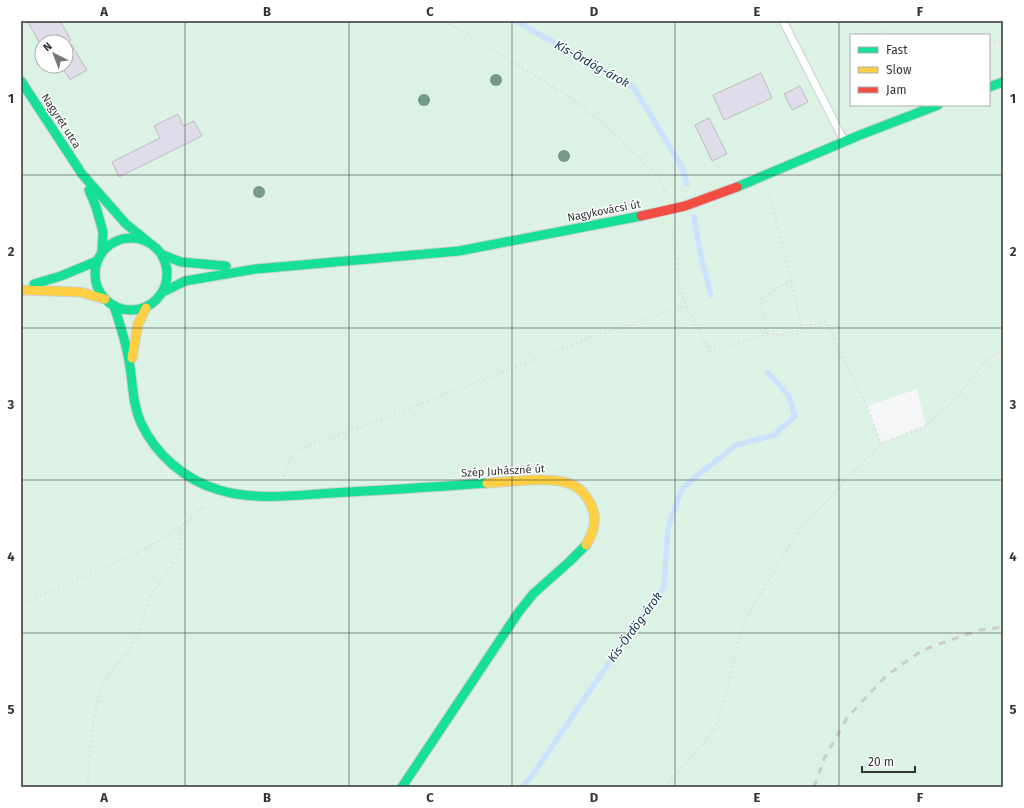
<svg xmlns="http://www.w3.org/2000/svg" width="1024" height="808" viewBox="0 0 1024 808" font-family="'Fira Sans',sans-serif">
<rect width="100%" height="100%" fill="#f4f6f8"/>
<path fill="#dcf2e5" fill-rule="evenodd" d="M21 21H1003V787H21ZM851 35H989V105H851ZM42 42H66V66H42ZM917 389 926 426 881 443 867 406Z"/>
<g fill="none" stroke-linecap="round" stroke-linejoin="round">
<g stroke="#cae2fc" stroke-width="5.5">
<polyline points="516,21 634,88 682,167 687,184"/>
<polyline points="694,217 702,261 711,295"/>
<polyline points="523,787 536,770 628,635 664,587 668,528 682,488 736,445 774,435 795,416 789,396 768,373"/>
</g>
</g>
<g fill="#dfdde9" stroke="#bcbdbf">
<polygon points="27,21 60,21 71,40 66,43 42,42 42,47"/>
<polygon points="71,44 87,70 70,80 61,66 66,66 66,47"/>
<polygon points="761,73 772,98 724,120 713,95"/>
<polygon points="800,86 808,102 792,110 784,94"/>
<polygon points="178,114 183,126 194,121 202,136 119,177 112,162 160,138 154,126"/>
<polygon points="709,118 727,154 712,161 695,125"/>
</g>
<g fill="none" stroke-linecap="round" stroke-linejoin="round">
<g stroke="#cfd1d2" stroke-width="9">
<polyline id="lane" points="783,21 843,139"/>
</g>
<g stroke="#cfd1d2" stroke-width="11">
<g id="fast">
<polyline points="21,81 82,174 126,224 147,241"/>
<polyline points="989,87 1003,82"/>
<polyline points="737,187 860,135 938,105"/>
<polyline points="89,190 96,207 103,232 102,252"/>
<circle cx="131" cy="274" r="36"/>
<polyline points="163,255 181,262 226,266"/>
<polyline points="34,284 61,276 97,261"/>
<polyline points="163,292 185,281 256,269 459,251 641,216"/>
<path d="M114 306C120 324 126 342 129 361 133 382 132 403 141 423 156 455 185 480 219 490 255 501 296 495 333 493 385 490 436 487 487 483"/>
<polyline points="402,787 518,613 533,594 569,562 586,545"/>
</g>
</g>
<g stroke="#cfd1d2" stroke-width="11">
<g id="slow">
<polyline points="21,290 80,292 105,299"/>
<polyline points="132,358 138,324 146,308"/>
<path d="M487 483C510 482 551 475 573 485 581 489 587 496 591 505 598 519 594 532 586 545"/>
</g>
</g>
<g stroke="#cfd1d2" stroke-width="11">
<polyline id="jam" points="641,216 685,206 737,187"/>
</g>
<g stroke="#e0e0e0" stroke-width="2.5" stroke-dasharray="2 3" stroke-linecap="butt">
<polyline points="445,21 565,94 603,123 659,177 665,192"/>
<polyline points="867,21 890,35"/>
<polyline points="989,44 1003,40"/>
<polyline points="769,193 777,225 781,238 802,328"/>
<polyline points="673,228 678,283 686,306 710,351 767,334 789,335 802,328 825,321 867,406 881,444"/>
<polyline points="767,334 761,299 791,280"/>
<polyline points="284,477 293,451 366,425 590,338 686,306"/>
<path d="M21 603C40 597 57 588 75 581 120 561 170 542 205 505"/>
<path d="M88 787C88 758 92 712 103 685 108 671 122 661 130 649 140 634 142 617 149 601 156 584 172 570 178 555 181 546 180 537 179 528"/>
<polyline points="665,787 708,738 718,723 727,691 740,634 751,609 801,527 881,444 926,426 958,397 985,361 1003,350"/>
</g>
<use href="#lane" stroke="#fdfefe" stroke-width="7"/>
<use href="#fast" stroke="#16e098" stroke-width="9"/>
<use href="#slow" stroke="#ffcf43" stroke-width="9"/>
<use href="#jam" stroke="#f24e42" stroke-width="9"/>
<polyline stroke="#cbcccc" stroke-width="3" stroke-dasharray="7 7" stroke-linecap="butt" points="814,787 825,757 847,718 886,676 917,654 928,648 980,630 1003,627"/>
</g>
<g fill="#749a89">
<circle cx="496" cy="80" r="6"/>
<circle cx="424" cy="100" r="6"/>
<circle cx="564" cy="156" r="6"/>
<circle cx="259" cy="192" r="6"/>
</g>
<path fill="none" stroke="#323435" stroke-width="1" stroke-opacity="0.55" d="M185 21V787M349 21V787M512 21V787M675 21V787M839 21V787M21 175H1003M21 328H1003M21 480H1003M21 633H1003"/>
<g text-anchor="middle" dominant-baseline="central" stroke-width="3" stroke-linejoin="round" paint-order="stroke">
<g font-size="11" fill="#323435" stroke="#fff">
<text transform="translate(61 121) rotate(57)">Nagyrét utca</text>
<text transform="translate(604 211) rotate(-11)">Nagykovácsi út</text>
<text transform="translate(503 471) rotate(-3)">Szép Juhászné út</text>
</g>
<g font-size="12" font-style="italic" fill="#0c2b47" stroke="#fff">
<text transform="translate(592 64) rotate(29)">Kis-Ördög-árok</text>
<text transform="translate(635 627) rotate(-54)">Kis-Ördög-árok</text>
</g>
</g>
<rect width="1024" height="808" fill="none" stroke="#ffffff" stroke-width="44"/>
<rect x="850" y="34" width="140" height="72" fill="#ffffff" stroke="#adaeae"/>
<rect x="858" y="47" width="20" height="6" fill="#16e098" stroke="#adaeae"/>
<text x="886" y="54" font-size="12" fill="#323435">Fast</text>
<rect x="858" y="67" width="20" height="6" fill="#ffcf43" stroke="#adaeae"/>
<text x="886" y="74" font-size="12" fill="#323435">Slow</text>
<rect x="858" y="87" width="20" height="6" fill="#f24e42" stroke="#adaeae"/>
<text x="886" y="94" font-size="12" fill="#323435">Jam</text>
<g transform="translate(54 54) rotate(318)"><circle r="19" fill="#ffffff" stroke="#adaeae"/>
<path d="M0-3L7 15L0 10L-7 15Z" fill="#767879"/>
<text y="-6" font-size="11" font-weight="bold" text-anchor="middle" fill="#323435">N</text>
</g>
<path d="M862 766v6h53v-6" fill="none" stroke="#323435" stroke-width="2"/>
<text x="868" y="766" font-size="12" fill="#323435" stroke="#ffffff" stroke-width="3" paint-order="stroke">20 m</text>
<rect x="22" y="22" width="980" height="764" fill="none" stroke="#323435" stroke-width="1.5"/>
<g font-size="13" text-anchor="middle" font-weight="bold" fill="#323435">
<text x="104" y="16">A</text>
<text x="267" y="16">B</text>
<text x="430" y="16">C</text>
<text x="594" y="16">D</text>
<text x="757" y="16">E</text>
<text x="920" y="16">F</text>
<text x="11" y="103">1</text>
<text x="1013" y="103">1</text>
<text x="11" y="256">2</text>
<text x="1013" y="256">2</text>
<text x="11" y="409">3</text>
<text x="1013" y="409">3</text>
<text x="11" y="561">4</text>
<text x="1013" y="561">4</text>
<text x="11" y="714">5</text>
<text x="1013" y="714">5</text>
<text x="104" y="802">A</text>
<text x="267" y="802">B</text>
<text x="430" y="802">C</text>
<text x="594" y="802">D</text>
<text x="757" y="802">E</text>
<text x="920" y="802">F</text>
</g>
</svg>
